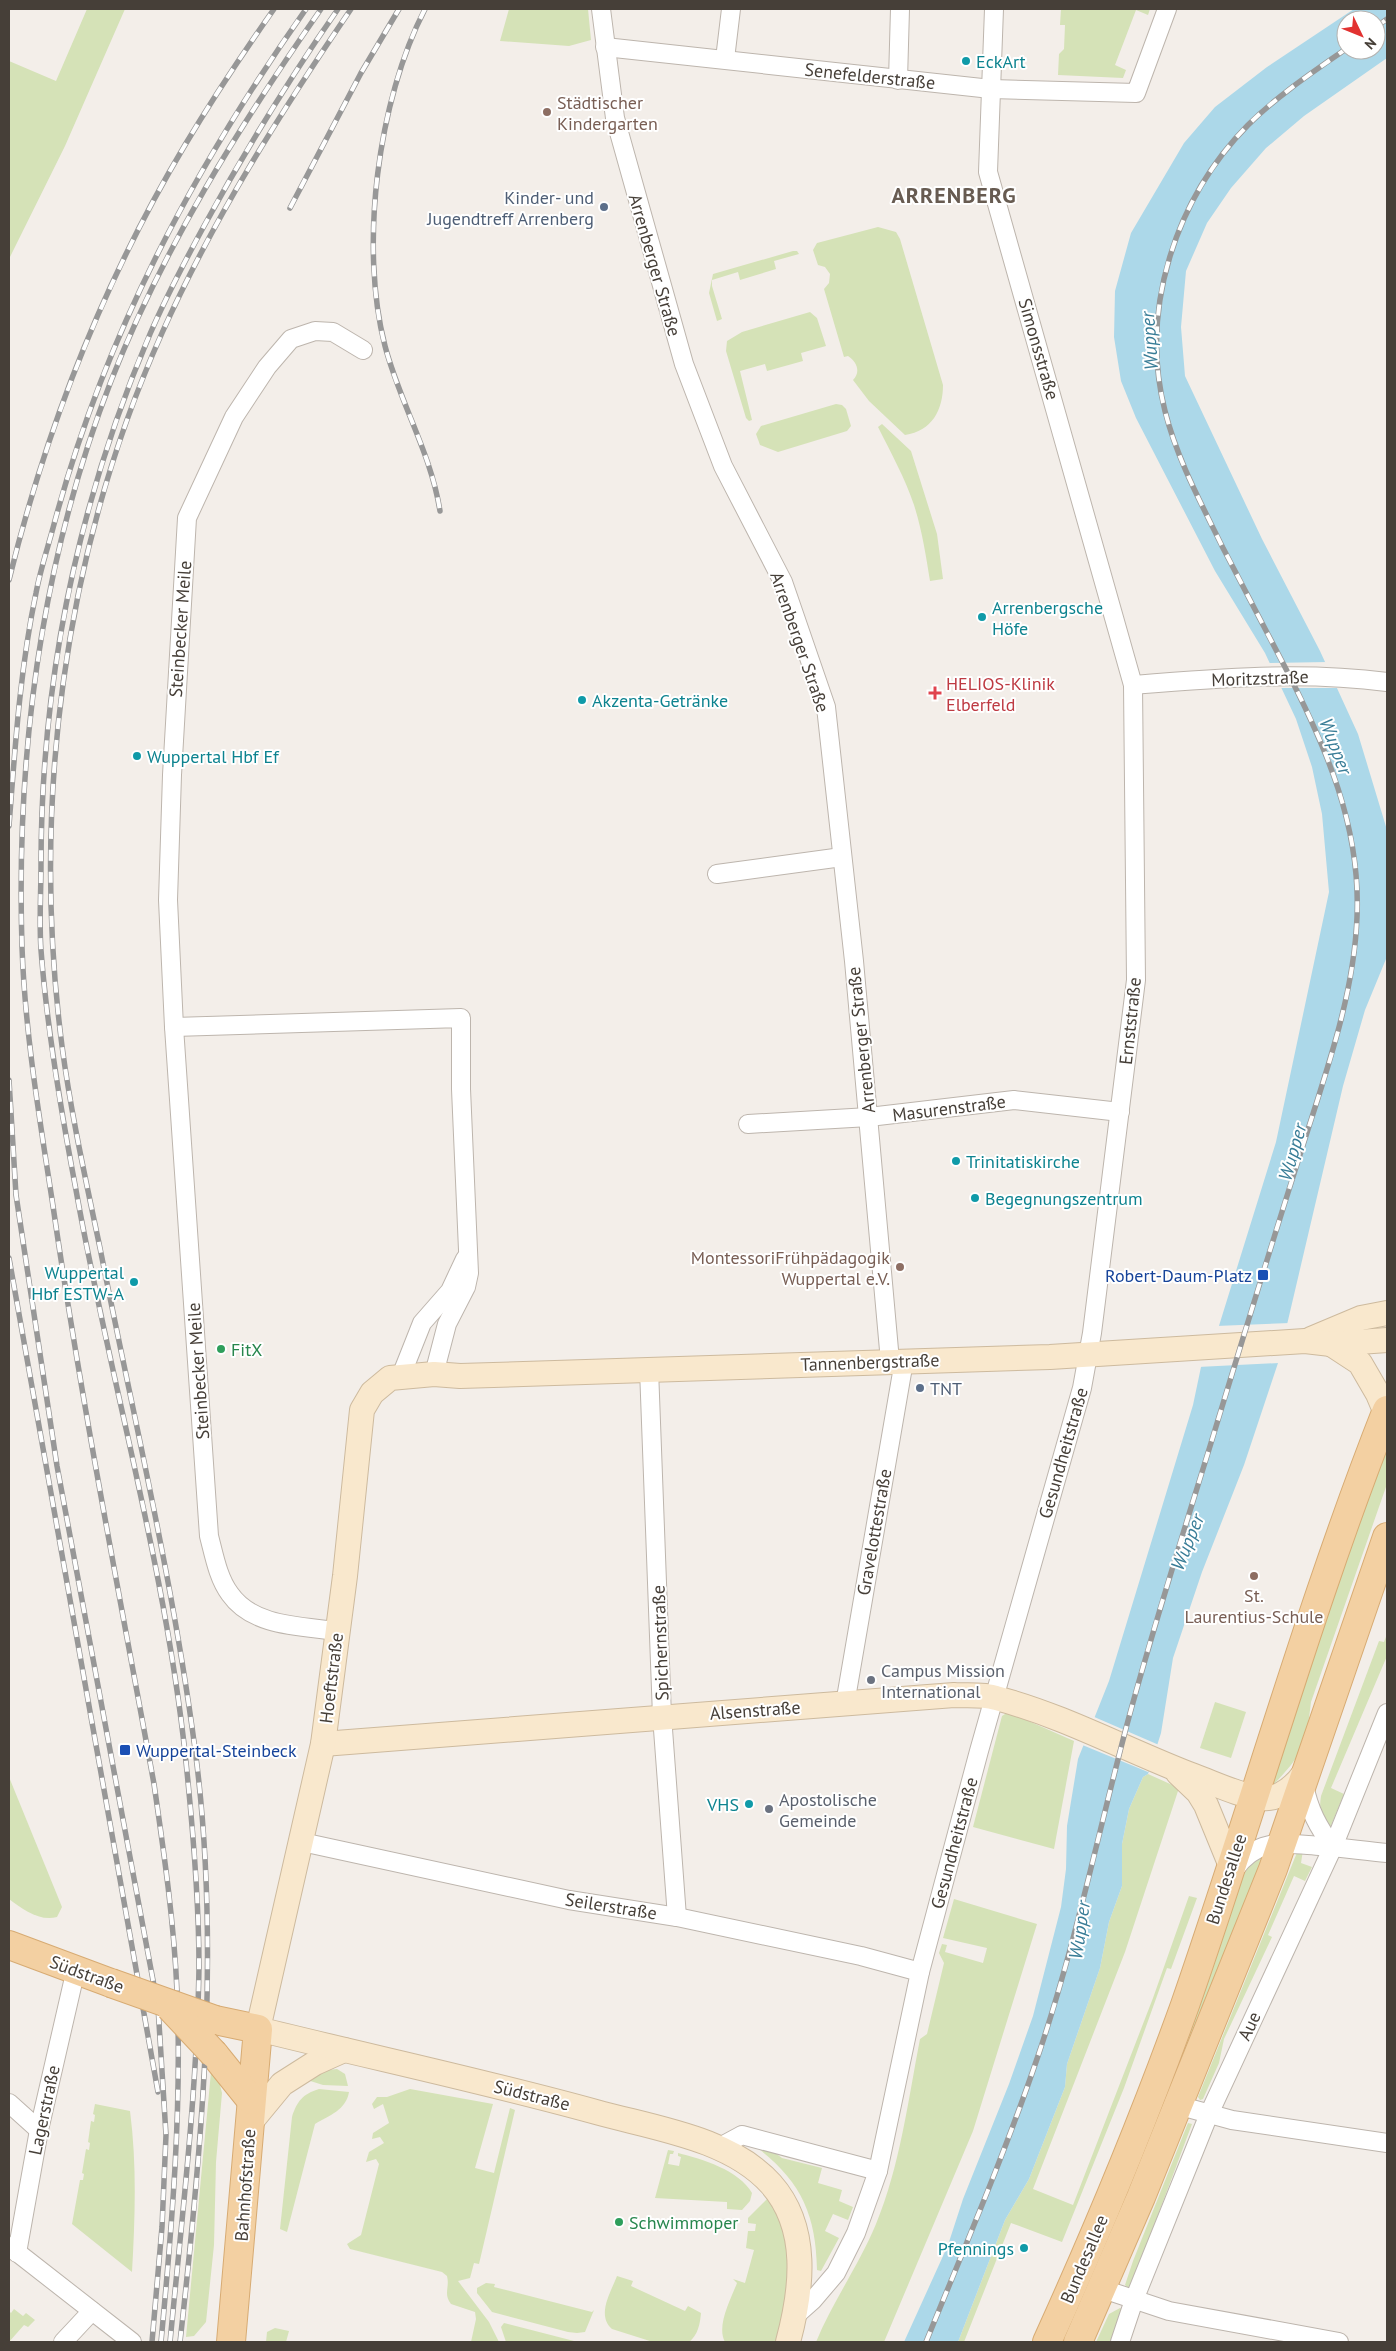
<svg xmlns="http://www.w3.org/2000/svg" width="1396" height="2351" viewBox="0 0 1396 2351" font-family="'PT Sans',sans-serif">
<rect width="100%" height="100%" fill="#f3eee9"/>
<g fill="#d5e2b7">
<polygon points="87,9 125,9 65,146 9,259 9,61 56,81"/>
<polygon points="509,9 588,9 591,40 569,46 500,41"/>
<polygon points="1061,9 1150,9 1148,15 1136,10 1115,65 1126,70 1123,78 1058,75 1059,54 1064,49 1065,25 1060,25"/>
<path d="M878 227 896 232 900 239 943 385C943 410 932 431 905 435L869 401 853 380C861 372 857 362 848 356L844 357 824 289 829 283 830 274 825 267 818 265 813 250 817 243Z"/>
<polygon points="793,251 797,251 799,254 774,261 776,269 740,280 738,272 712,280 712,286 722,319 717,321 709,293 713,274"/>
<polygon points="810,312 817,318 826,346 801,353 803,361 767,371 765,364 740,371 752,420 749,421 746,418 726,351 727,341 742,332"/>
<polygon points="836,404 842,405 846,409 851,426 847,431 778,452 760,445 756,434 761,426"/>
<path d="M882 424 911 451 937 534 943 579 930 581C926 556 922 530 914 505 905 478 891 453 878 427Z"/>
<path d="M1387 1434V1484L1311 1702C1306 1744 1304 1753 1274 1784H1270Z"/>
<path d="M1387 1634V1656L1331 1788 1344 1794 1330 1828C1320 1820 1319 1808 1321 1796L1379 1641 1384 1642Z"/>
<polygon points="1215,1702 1246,1712 1231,1758 1200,1748"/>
<polygon points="1008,1712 1074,1741 1054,1849 973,1827 1002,1716"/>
<polygon points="1148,1774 1179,1788 1125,1952 1033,2189 1073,2205 1153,1998 1189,1896 1197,1898 1171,1969 1167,1968 1124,2088 1062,2242 1011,2223 964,2342 958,2342 1005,2220 1029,2179 1065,2087 1067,2064 1100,1968 1109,1922 1122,1886 1122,1844 1129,1809 1143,1777"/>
<path d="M9 1777 62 1907 57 1917C40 1922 22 1909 9 1899Z"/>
<polygon points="1298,1850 1303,1850 1301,1863 1312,1867 1305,1881 1294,1876 1268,1935 1272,1937 1224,2039 1219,2063 1203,2099 1200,2100 1198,2097"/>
<polygon points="1267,1851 1139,2171 1134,2168 1246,1867"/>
<path d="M954 1899 1037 1924 973 2131 884 2342H816C833 2301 859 2265 876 2224 900 2166 908 2101 920 2039L927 2034 944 1963 939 1953 942 1944 947 1945 945 1952 983 1963 987 1948 943 1938Z"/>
<polygon points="337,2069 345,2074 348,2086 323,2085 304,2079 328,2070"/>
<polygon points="211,2072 218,2077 222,2093 216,2162 214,2245 206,2322 194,2336 186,2337"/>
<path d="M319 2089 349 2092C346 2110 330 2115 315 2124L287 2232 280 2229 292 2117C297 2101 303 2094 319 2089Z"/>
<path d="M410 2089 493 2104 475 2168 494 2173 510 2108 515 2110 479 2264 474 2263 470 2278 458 2281 489 2322 499 2342H471L476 2319 475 2312 451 2304C443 2294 450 2287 447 2276L442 2272 350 2249 347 2244 361 2235 379 2164 376 2159 366 2162 369 2152 384 2143 380 2137 372 2139 373 2133 389 2123 383 2104 374 2109 372 2104 377 2097H387Z"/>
<path d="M95 2104 130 2111C137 2165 135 2218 132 2272L72 2224 80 2180H83L84 2174 82 2173 86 2149 89 2150 90 2143 88 2142 91 2121 94 2122 95 2115 93 2114Z"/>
<polygon points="1188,2123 1192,2124 1131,2287 1128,2288 1125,2285 1133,2261"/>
<path d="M751 2143 766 2146 782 2158 822 2168 818 2183 842 2190 839 2201 853 2207 848 2220 833 2214 825 2231 839 2238 821 2271 817 2270C816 2211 799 2178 751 2143Z"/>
<path d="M668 2150 674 2151 673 2154H670L668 2164 679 2166 681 2157 678 2156V2153C702 2159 739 2170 752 2193L750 2201 742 2210 727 2209V2202L655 2198Z"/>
<path d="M769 2197 785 2228 790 2282 778 2342H725C716 2326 731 2299 737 2283L733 2279 745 2283 754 2250 746 2248 748 2231H755L756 2224 748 2223V2218Z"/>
<path d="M617 2276 633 2281 631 2286 685 2311 688 2306 701 2313C700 2324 698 2335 689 2342H653L612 2329C596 2315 611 2292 617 2276Z"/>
<polygon points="486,2283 495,2284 494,2287 592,2312 594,2310 585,2332 577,2333 568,2332 492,2312 477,2293 477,2288"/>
<polygon points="1120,2308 1122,2309 1111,2342 1096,2342 1109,2314"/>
<polygon points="14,2309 23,2316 26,2313 35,2320 28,2327 24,2325 9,2342 9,2311 11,2313"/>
<polygon points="504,2323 578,2342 596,2342 506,2342 501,2327"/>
<polygon points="275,2328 289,2331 286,2342 266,2342 267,2332"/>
</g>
<path fill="#acd8e9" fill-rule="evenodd" d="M1354 9H1387V58L1304 116 1266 148 1231 188 1207 223 1186 271 1181 327 1185 376 1262 539 1320 651 1358 734 1387 830 1386 959 1365 1010 1343 1086 1278 1363 1244 1465 1202 1572 1173 1658 1161 1733 1148 1774 1143 1777 1129 1809 1122 1844V1886L1109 1922 1100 1968 1067 2064 1065 2087 1029 2179 1005 2220 958 2342H904L948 2245 963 2199 1009 2084 1033 2016 1061 1907 1066 1869 1067 1826 1078 1759 1109 1681 1193 1405 1201 1367 1218 1329 1276 1142 1329 892 1322 814 1312 767 1296 719 1265 653 1215 571 1136 418 1121 381 1114 337 1115 291 1131 233 1184 143 1215 107 1267 67ZM1346 20H1376V50H1346Z"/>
<g fill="#f3eee9">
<polygon points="1328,662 1340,688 1279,688 1267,663"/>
<polygon points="1290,1323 1279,1363 1198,1367 1216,1326"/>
<polygon points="1092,1716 1159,1745 1148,1772 1080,1744"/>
</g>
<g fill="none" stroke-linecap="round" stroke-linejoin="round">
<g stroke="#bdb5ad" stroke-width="20">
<g id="street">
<polyline points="601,9 615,118 684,364 723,466 783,582 826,707 854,961 890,1361"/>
<polyline points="605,47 991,89 1136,93 1167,9"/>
<polyline points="725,59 731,9"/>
<polyline points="898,80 900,9"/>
<path d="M1133 685C1218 678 1302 671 1387 682"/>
<polyline points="717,874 842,857"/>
<polyline points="174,1027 461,1018 461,1089 469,1273 466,1287 447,1324 434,1374"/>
<polyline points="748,1124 869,1117 1014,1100 1120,1112"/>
<polyline points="649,1369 662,1716 677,1917"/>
<polyline points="401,1376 422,1323 450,1291 465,1259"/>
<path d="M337 1631C301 1626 253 1627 230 1594 218 1578 214 1555 209 1536L174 1027 168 900 172 775 187 518 234 417 267 367 291 339 315 331 333 332 363 350"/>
<polyline points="845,1704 904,1361"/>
<path d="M1304 1785C1309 1810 1318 1827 1333 1847"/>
<polyline points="302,1842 569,1900 677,1917 861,1956 920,1972"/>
<path d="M1235 1869C1258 1836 1287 1844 1322 1846 1344 1848 1366 1851 1387 1853"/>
<polyline points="9,2103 39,2130"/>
<polyline points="1177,2105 1232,2120 1387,2143"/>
<polyline points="718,2148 742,2135 878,2171"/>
<polyline points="9,2246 132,2342"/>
<polyline points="17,2253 39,2130 76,1969"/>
<polyline points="1103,2289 1169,2311 1339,2342"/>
<polyline points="795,2316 813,2300 836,2273 856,2233 878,2171 920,1972 979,1751 1082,1388 1092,1333 1136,980 1133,685 988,172 994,9"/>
<polyline points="63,2342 92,2311"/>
<polyline points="1120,2342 1134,2300 1209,2114 1333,1847 1387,1713"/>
</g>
</g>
<g stroke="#cdba9e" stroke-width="26">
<g id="secondary">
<polyline points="1311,1339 1361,1318 1387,1313"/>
<polyline points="1331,1344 1360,1363 1378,1394 1386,1413"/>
<path d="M323 1744 954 1695C967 1696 983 1694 996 1698 1065 1716 1128 1751 1194 1776 1216 1784 1240 1796 1263 1798 1280 1800 1298 1784 1306 1770"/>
<polyline points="1178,1773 1198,1792 1206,1805 1231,1866"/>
<polyline points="249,2124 282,2084 315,2063 344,2050"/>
<path d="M788 2342C802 2290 810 2228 771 2184 730 2138 653 2128 596 2112 484 2081 370 2057 258 2029L323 1744 345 1576 362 1410 372 1393 390 1378 434 1374 460 1376 1050 1357 1305 1341 1331 1344 1387 1340"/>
</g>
</g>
<g stroke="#d7ab73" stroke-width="30">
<g id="primary">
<polyline points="9,1945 111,1983"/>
<polyline points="215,2020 258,2029 231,2342"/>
<polyline points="214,2054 251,2100"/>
<path d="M1047 2342C1097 2232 1144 2119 1185 2005 1254 1807 1310 1605 1387 1410"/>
<polyline points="1078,2342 1141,2197 1273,1869 1387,1537"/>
</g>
</g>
<use href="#street" stroke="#fff" stroke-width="18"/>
<use href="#secondary" stroke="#f9e8cd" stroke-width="24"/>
<use href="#primary" stroke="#f3d0a2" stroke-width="28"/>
<g stroke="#979797" stroke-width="5.5">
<g id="rail">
<path d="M425 9C378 100 359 246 385 346 400 403 431 453 440 511"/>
<polyline points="1376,27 1387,19"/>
<polyline points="290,208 361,73 399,9"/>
<path d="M9 580C46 429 105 279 185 145 213 98 243 53 274 9"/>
<path d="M9 826C15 748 20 669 36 593 40 571 47 550 53 528 104 336 192 171 306 9"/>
<polyline points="9,1080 16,1195 57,1466 158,2007 166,2135 162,2227 152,2342"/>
<polyline points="9,1258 158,2092"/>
<path d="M161 2342C172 2225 182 2109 177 1991 174 1922 164 1853 154 1784 119 1592 81 1400 53 1206 40 1121 25 1034 22 947 16 755 41 561 111 381 163 248 240 125 321 9"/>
<path d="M170 2342C182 2217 197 2093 199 1967 199 1899 193 1830 186 1762 166 1568 110 1381 76 1190 61 1111 47 1030 41 950 39 922 41 893 41 865 41 682 78 502 150 334 166 297 185 261 204 226 245 151 289 79 338 9"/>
<path d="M180 2342C202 2146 221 1946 195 1749 173 1581 133 1415 100 1248 86 1181 71 1114 62 1046 31 806 63 554 162 333 213 219 281 112 351 9"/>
<path d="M926 2342C965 2246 1006 2151 1039 2053 1076 1943 1099 1829 1129 1717 1154 1625 1183 1534 1211 1443 1240 1348 1269 1252 1299 1158 1323 1080 1354 999 1357 917 1361 827 1326 747 1286 669 1265 629 1244 588 1223 548 1201 503 1177 459 1165 411 1139 309 1176 198 1248 125 1277 96 1313 72 1346 49"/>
</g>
</g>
<use href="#rail" stroke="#fff" stroke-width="4" stroke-dasharray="11" stroke-linecap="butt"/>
<g stroke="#d7ab73" stroke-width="30" stroke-linecap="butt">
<g id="primary-bridge">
<polyline points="111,1983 215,2020"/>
<polyline points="170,2007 214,2054"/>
</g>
</g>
<use href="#primary-bridge" stroke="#f3d0a2" stroke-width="28"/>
</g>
<g fill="#0f9aa8" stroke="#fff" stroke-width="2">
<circle cx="966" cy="61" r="5"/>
<circle cx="982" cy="617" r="5"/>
<circle cx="582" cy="700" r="5"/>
<circle cx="137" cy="756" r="5"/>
<circle cx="956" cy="1161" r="5"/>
<circle cx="975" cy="1198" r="5"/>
<circle cx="134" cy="1282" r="5"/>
<circle cx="749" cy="1804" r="5"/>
<circle cx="1024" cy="2248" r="5"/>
</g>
<g fill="#8d6e63" stroke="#fff" stroke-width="2">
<circle cx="547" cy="112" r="5"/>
<circle cx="900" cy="1267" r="5"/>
<circle cx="1254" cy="1576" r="5"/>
</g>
<g fill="#5c6f8a" stroke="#fff" stroke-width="2">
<circle cx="604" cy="207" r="5"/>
<circle cx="920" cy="1388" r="5"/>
</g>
<path fill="#e0444e" stroke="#fff" stroke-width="2" d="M932.5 685.5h5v5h5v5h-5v5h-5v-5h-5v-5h5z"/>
<g fill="#1a4fb4" stroke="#fff" stroke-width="2">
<rect x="1257" y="1269" width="12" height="12" rx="2.5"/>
<rect x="119" y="1744" width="12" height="12" rx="2.5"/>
</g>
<g fill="#2e9e5b" stroke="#fff" stroke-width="2">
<circle cx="221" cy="1349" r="5"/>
<circle cx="619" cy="2222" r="5"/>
</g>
<g fill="#6b7280" stroke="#fff" stroke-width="2">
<circle cx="871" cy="1680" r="5"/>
<circle cx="769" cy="1809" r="5"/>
</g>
<g text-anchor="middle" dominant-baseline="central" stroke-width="4" stroke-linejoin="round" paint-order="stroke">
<g font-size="18" fill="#0d838f" stroke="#fff" text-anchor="start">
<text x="976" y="61">EckArt</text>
<text x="992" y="607">Arrenbergsche<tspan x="992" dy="21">Höfe</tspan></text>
<text x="592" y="700">Akzenta-Getränke</text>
<text x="147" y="756">Wuppertal Hbf Ef</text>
<text x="966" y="1161">Trinitatiskirche</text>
<text x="985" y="1198">Begegnungszentrum</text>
<text x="124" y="1272" text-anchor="end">Wuppertal<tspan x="124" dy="21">Hbf ESTW-A</tspan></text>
<text x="739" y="1804" text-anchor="end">VHS</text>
<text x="1014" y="2248" text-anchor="end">Pfennings</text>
</g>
<g font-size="18" fill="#463f38" stroke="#fff">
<text transform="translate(870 76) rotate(6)">Senefelderstraße</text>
<text transform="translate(655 265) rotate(74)">Arrenberger Straße</text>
<text transform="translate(1039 349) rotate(74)">Simonsstraße</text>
<text transform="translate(180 629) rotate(-86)">Steinbecker Meile</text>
<text transform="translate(800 642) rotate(71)">Arrenberger Straße</text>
<text transform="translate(1260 678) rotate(-2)">Moritzstraße</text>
<text transform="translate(1130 1021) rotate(-84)">Ernststraße</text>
<text transform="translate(861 1040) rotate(-96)">Arrenberger Straße</text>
<text transform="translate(949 1108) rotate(-7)">Masurenstraße</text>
<text transform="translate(870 1362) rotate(-2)">Tannenbergstraße</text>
<text transform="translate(198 1371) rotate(-94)">Steinbecker Meile</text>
<text transform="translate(1063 1453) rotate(-74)">Gesundheitstraße</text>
<text transform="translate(874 1532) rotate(-80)">Gravelottestraße</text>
<text transform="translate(660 1643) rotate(-92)">Spichernstraße</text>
<text transform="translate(331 1678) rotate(-83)">Hoeftstraße</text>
<text transform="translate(755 1710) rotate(-4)">Alsenstraße</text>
<text transform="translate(954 1843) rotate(-75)">Gesundheitstraße</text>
<text transform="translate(1226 1879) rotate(-72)">Bundesallee</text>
<text transform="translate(611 1906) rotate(9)">Seilerstraße</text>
<text transform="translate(87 1974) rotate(20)">Südstraße</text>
<text transform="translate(1249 2026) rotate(-65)">Aue</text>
<text transform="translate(532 2095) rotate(14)">Südstraße</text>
<text transform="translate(44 2110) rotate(-78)">Lagerstraße</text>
<text transform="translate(245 2185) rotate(-86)">Bahnhofstraße</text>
<text transform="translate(1084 2259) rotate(-67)">Bundesallee</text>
</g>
<g font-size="18" fill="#785e54" stroke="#fff" text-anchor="start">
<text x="557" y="102">Städtischer<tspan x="557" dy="21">Kindergarten</tspan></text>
<text x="890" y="1257" text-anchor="end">MontessoriFrühpädagogik<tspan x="890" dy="21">Wuppertal e.V.</tspan></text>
<text x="1254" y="1595" text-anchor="middle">St.<tspan x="1254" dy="21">Laurentius-Schule</tspan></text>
</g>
<g font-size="18" fill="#4e5e75" stroke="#fff" text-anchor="end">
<text x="594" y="197">Kinder- und<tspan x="594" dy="21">Jugendtreff Arrenberg</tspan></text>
<text x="930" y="1388" text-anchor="start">TNT</text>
</g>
<g font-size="18" fill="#be3a42" stroke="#fff" text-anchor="start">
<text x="946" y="683">HELIOS-Klinik<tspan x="946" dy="21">Elberfeld</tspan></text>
</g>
<g font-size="18" fill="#164399" stroke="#fff" text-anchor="end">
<text x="1252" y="1275">Robert-Daum-Platz</text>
<text x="136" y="1750" text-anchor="start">Wuppertal-Steinbeck</text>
</g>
<g font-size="18" fill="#27864d" stroke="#fff" text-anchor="start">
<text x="231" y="1349">FitX</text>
<text x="629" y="2222">Schwimmoper</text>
</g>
<g font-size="18" fill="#5b616d" stroke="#fff" text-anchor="start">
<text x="881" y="1670">Campus Mission<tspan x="881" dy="21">International</tspan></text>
<text x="779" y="1799">Apostolische<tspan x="779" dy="21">Gemeinde</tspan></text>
</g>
<g font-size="19" font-style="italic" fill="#397d97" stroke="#fff">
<text transform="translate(1149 341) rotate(-94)">Wupper</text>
<text transform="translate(1336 746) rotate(69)">Wupper</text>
<text transform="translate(1292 1152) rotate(-74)">Wupper</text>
<text transform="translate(1187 1542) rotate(-68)">Wupper</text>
<text transform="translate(1079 1930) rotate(-82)">Wupper</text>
</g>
<g font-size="22" font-weight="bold" letter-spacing="1" fill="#675b51" stroke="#fff">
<text x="954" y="195">ARRENBERG</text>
</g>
</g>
<rect width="1396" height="2351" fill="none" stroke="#463f38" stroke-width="20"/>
<g transform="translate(1361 35) rotate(133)"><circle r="24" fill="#ffffff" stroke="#b5b2af"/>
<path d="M0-4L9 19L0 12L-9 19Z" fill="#e23231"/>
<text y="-8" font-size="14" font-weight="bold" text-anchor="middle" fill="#463f38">N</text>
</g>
</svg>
